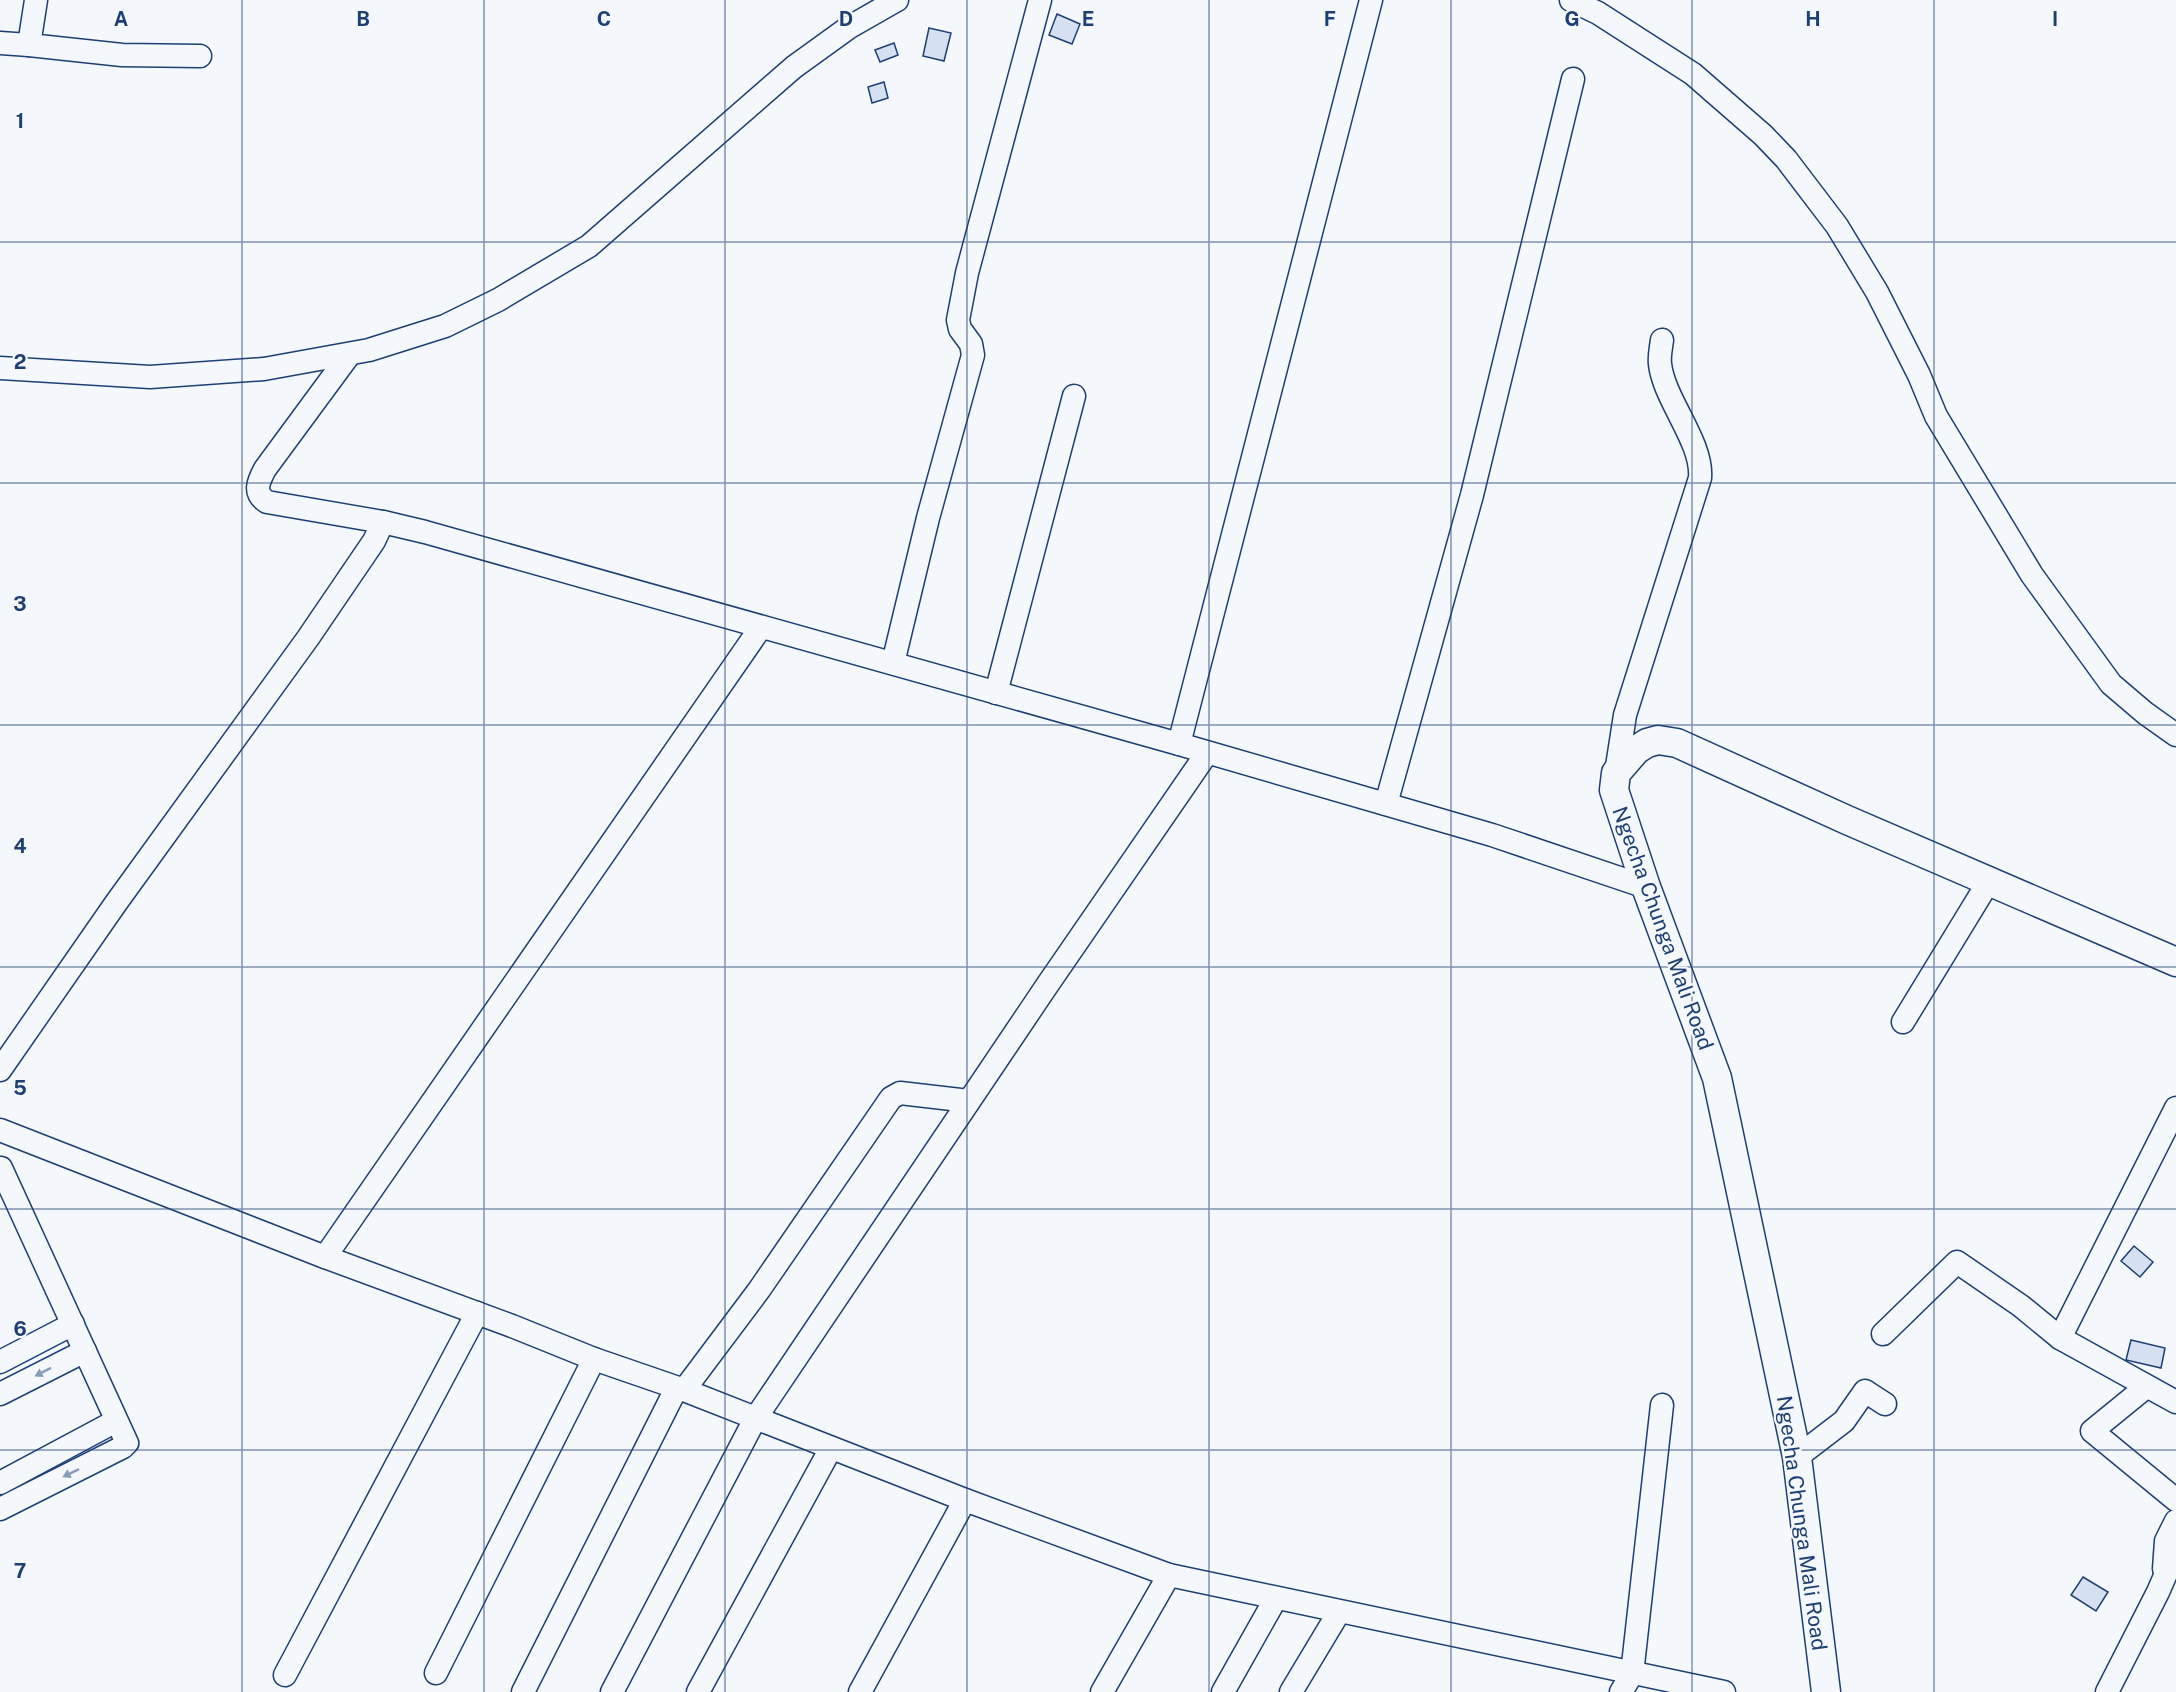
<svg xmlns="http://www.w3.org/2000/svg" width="2176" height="1692" viewBox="0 0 2176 1692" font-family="'Public Sans',sans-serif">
<rect width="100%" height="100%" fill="#f4f7fb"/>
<g fill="#d5e0f0" stroke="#1d3f73" stroke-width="1.5">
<polygon points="1057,14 1080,24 1072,44 1049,35"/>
<polygon points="929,28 951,33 944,61 923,56"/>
<polygon points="894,43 898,55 880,62 875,50"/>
<polygon points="884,82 888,98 872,103 868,87"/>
<polygon points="2134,1246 2153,1262 2140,1277 2121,1261"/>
<polygon points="2131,1340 2165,1348 2161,1368 2126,1360"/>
<polygon points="2083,1577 2108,1592 2096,1611 2071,1595"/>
</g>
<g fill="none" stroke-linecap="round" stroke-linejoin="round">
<g stroke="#1d3f73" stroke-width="25">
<g id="minor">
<polyline points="36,0 29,45 122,55 200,56"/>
<polyline points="1571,0 1598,13 1693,74 1763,135 1786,159 1837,226 1877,292 1919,375 1936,416 2032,575 2111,684 2145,713 2176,735"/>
<polyline points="0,43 29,45"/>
<path d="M349 355 265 469C258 482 253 493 267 502L383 522"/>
<polyline points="0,368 150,377 264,369 369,350 445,326 498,300 589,246 794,67 848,28 897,0"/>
<polyline points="893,663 928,518 973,355 971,344 960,329 958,320 967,273 1040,0"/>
<polyline points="996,693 1074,396"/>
<polyline points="1179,744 1371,0"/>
<path d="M1616 773 1625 715 1700 478C1703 442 1664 400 1660 364 1659 356 1661 348 1662 340"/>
<polyline points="1386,804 1472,495 1573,79"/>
<polyline points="1903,1022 1989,881"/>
<polyline points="0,1070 116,903 308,638 374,541 383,522 425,532 1179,744 1492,835 1646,887"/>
<polyline points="0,1130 325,1257 512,1326 594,1359 684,1390 965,1500 1169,1575 1724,1692"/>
<polyline points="325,1257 761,627"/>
<polyline points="1883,1334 1957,1262 2021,1306 2060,1338 2176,1402"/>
<polyline points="2060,1338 2176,1108"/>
<polyline points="0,1362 73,1324"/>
<polyline points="2146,1387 2092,1431 2176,1500"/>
<polyline points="684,1390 759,1290 891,1098 900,1093 969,1101"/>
<polyline points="0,1394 85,1351"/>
<polyline points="1797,1457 1844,1421 1865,1391 1885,1404"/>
<polyline points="0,1483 116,1421"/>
<polyline points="0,1509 123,1447 127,1443 1,1168"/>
<polyline points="2164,1569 2166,1541 2176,1521"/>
<polyline points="436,1673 594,1359"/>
<polyline points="285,1675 477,1313"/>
<polyline points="523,1692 676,1389"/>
<polyline points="612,1692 755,1419 1048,984 1207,753"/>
<polyline points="698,1692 831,1448"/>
<polyline points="860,1692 965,1500"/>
<polyline points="1102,1692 1169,1575"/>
<polyline points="1223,1692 1276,1598"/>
<polyline points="1291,1692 1339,1612"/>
<polyline points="1621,1692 1632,1674 1662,1405"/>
<polyline points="2107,1692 2158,1592 2176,1551"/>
</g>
</g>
<g stroke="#1d3f73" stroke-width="31">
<polyline id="major" points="1826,1692 1797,1457 1717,1078 1646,887 1614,790 1616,773 1636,750 1647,743 1658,740 1677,743 1847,820 2176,962"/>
</g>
<use href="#minor" stroke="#f4f7fb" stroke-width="22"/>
<use href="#major" stroke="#f4f7fb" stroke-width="28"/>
</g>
<defs><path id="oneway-solid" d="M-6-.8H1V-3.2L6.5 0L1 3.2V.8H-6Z" transform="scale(1.5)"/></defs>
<g fill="#889bb7">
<use href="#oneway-solid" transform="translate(43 1372) rotate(153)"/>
<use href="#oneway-solid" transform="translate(71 1473) rotate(154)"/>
</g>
<path fill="none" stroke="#1d3f73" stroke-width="1.5" stroke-opacity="0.55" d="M242 0V1692M484 0V1692M725 0V1692M967 0V1692M1209 0V1692M1451 0V1692M1692 0V1692M1934 0V1692M0 242H2176M0 483H2176M0 725H2176M0 967H2176M0 1209H2176M0 1450H2176"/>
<g text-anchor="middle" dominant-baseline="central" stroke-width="4.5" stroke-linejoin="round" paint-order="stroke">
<g font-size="21" fill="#1d3f73" stroke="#f4f7fb">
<text transform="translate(1663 928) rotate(70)">Ngecha Chunga Mali Road</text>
<text transform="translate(1802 1523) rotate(82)">Ngecha Chunga Mali Road</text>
</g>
</g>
<g font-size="20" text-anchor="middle" font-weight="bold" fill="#1d3f73" stroke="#f4f7fb" stroke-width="4.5" stroke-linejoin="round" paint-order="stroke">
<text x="121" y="26">A</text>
<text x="363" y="26">B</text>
<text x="604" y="26">C</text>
<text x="846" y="26">D</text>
<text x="1088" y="26">E</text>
<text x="1330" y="26">F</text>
<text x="1572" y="26">G</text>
<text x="1813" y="26">H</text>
<text x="2055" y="26">I</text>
<text x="20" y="128">1</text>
<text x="20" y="369">2</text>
<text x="20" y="611">3</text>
<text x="20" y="853">4</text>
<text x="20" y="1095">5</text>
<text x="20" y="1336">6</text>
<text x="20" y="1578">7</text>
</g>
</svg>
